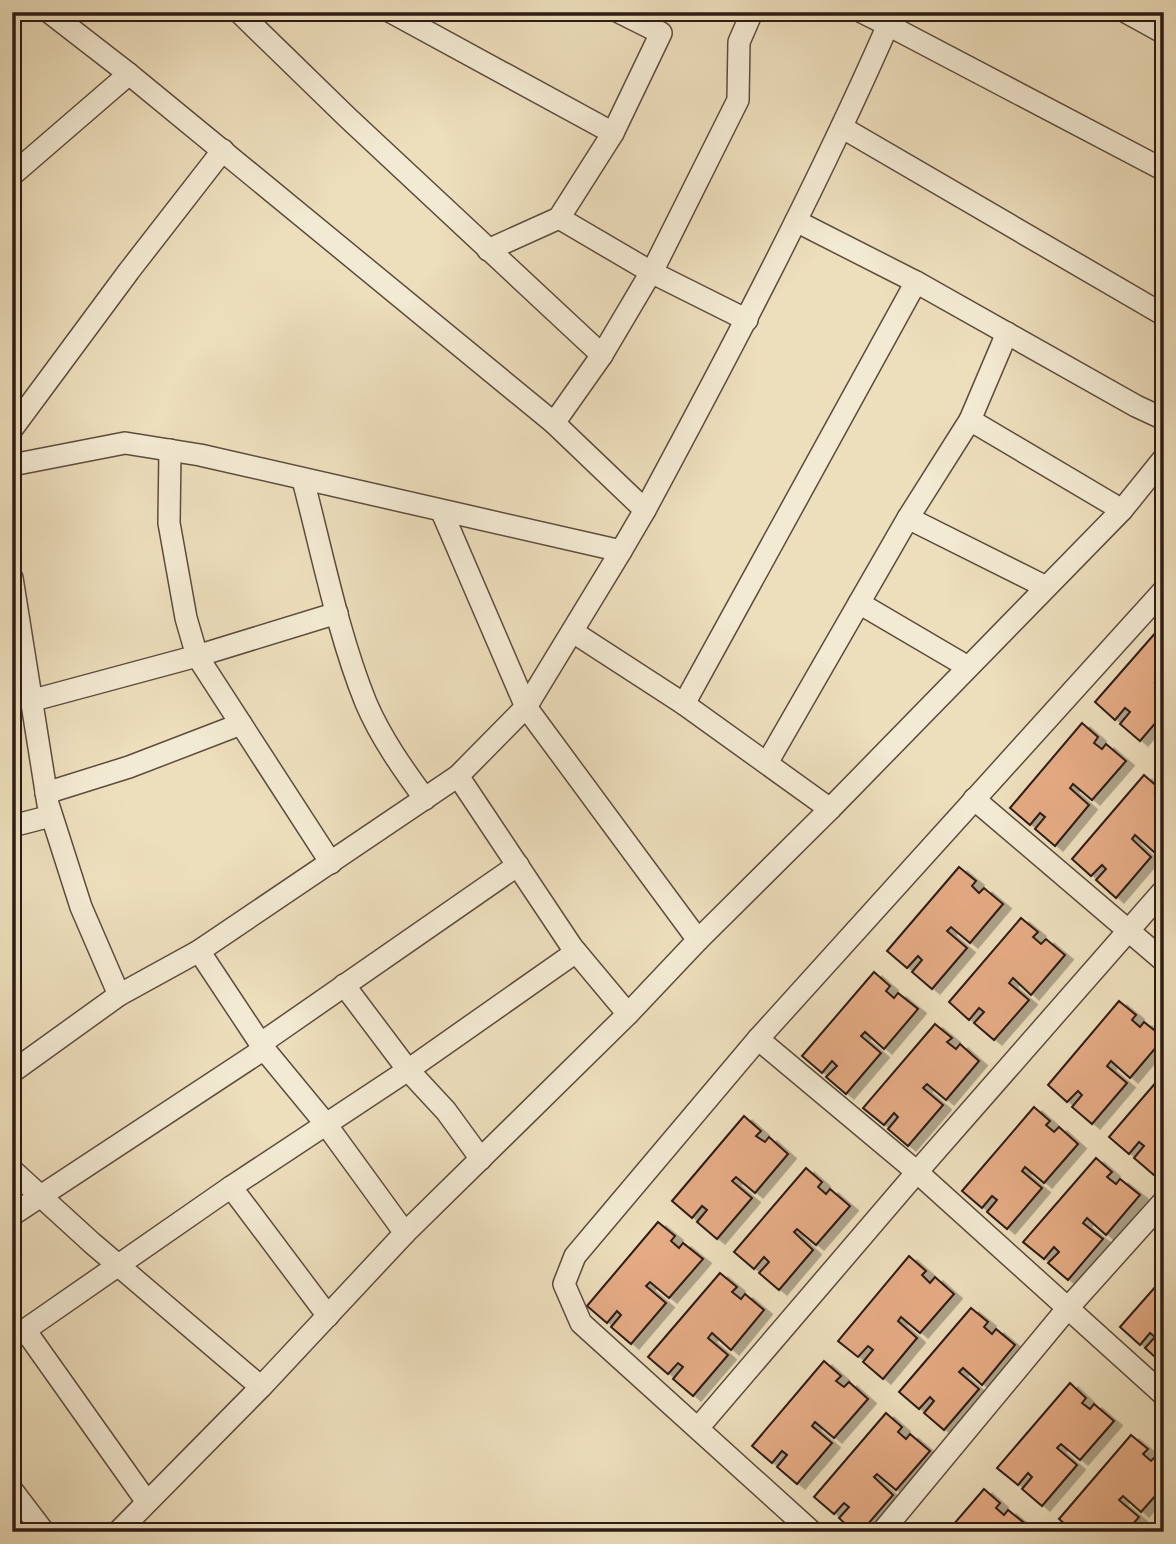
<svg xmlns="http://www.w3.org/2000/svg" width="1176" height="1544" viewBox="0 0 1176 1544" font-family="Cardo,serif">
<defs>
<filter id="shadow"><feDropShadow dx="8" dy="4.5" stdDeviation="0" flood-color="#0004"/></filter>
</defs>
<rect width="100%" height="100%" fill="#eddebc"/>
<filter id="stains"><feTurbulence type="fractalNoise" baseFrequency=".00286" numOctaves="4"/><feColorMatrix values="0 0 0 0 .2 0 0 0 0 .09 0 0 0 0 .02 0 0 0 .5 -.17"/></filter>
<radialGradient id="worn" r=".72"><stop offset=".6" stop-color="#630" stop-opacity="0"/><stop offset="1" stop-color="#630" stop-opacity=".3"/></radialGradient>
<g fill="#e5ab84" stroke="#2d1b14" stroke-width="2" filter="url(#shadow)">
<polygon points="1164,623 1164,683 1159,679 1155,683 1164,690 1164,713 1140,741 1120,724 1130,712 1125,708 1115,720 1095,702"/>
<polygon points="1082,723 1098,737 1094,743 1102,749 1106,744 1126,761 1092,800 1073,784 1070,788 1089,805 1055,846 1035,829 1045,817 1040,813 1030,825 1010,808"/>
<polygon points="1144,775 1160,789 1155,794 1164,801 1164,840 1154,852 1135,835 1132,839 1151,857 1116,898 1096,880 1106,869 1102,865 1091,876 1072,859"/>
<polygon points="959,867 976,881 972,886 979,893 984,888 1003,904 970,943 951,927 947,931 967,948 932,989 912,972 922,960 918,956 907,968 887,951"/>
<polygon points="1021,918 1038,932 1033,937 1041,944 1046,939 1065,955 1031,995 1013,978 1009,983 1029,1000 994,1040 974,1023 984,1012 979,1008 969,1020 949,1002"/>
<polygon points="874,972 890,986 886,991 894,998 898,993 918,1009 884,1049 865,1032 861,1036 881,1053 846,1094 826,1077 837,1066 832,1061 822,1073 802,1056"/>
<polygon points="1119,1001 1136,1015 1132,1020 1140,1027 1144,1022 1164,1038 1130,1078 1111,1061 1107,1066 1127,1083 1092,1124 1072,1107 1082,1095 1078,1091 1067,1102 1048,1085"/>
<polygon points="935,1024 952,1038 947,1042 956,1049 960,1044 979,1061 946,1100 927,1084 923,1088 943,1105 908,1146 888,1129 898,1117 894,1113 884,1125 863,1108"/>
<polygon points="1164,1073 1164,1164 1154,1175 1134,1158 1144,1146 1139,1142 1129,1154 1109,1137"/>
<polygon points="1034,1107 1050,1121 1046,1125 1054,1132 1059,1127 1078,1144 1044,1183 1025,1167 1022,1171 1042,1188 1007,1229 987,1212 997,1200 992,1196 982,1208 962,1191"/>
<polygon points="744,1116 761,1131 756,1136 765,1142 769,1137 788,1154 755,1193 736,1177 732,1181 752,1198 717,1239 697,1222 707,1210 702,1206 692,1218 672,1201"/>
<polygon points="1096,1158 1112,1172 1107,1177 1116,1184 1120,1179 1140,1195 1106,1235 1087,1218 1083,1223 1103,1239 1068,1280 1048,1263 1059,1252 1054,1247 1044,1259 1023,1242"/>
<polygon points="806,1168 822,1182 818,1187 826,1194 830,1189 850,1206 816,1245 797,1229 794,1232 813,1250 779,1290 759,1273 769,1262 764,1257 754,1269 734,1252"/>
<polygon points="658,1222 675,1236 671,1241 679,1248 683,1243 703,1259 669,1298 650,1282 646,1286 666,1303 631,1344 611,1327 621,1315 617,1311 607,1323 587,1306"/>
<polygon points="909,1256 926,1271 922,1275 930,1283 935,1277 954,1294 920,1333 901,1317 898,1321 917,1338 883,1379 863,1362 873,1350 868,1346 858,1357 838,1341"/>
<polygon points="720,1273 737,1287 732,1292 741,1299 745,1294 764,1310 731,1350 712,1333 708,1338 728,1355 693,1396 673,1379 683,1367 678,1363 668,1374 648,1357"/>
<polygon points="1164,1277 1164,1365 1145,1348 1155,1337 1150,1333 1140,1345 1120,1327"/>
<polygon points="971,1308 988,1322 984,1327 992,1334 996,1329 1015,1345 982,1385 963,1368 959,1372 979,1389 944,1430 924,1413 934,1401 930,1397 919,1409 899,1392"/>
<polygon points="824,1361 841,1376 836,1381 844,1387 849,1382 868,1399 834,1438 815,1422 812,1426 832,1443 797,1484 777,1467 787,1455 782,1451 772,1463 752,1446"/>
<polygon points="1070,1383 1086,1398 1082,1403 1090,1409 1094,1404 1114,1421 1080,1460 1061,1444 1057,1448 1077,1465 1042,1506 1022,1489 1032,1477 1028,1473 1018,1485 997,1468"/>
<polygon points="886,1413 902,1427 898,1432 906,1439 910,1434 930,1451 896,1490 877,1474 874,1477 893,1495 861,1532 854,1532 839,1518 849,1507 844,1503 834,1514 814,1497"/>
<polygon points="1131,1435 1148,1449 1143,1454 1151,1461 1156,1456 1164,1463 1164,1486 1141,1512 1123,1496 1119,1500 1139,1517 1126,1532 1092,1532 1094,1529 1089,1525 1083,1532 1074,1532 1059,1519"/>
<polygon points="984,1489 1000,1503 996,1508 1004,1515 1008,1510 1028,1526 1023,1532 947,1532"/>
</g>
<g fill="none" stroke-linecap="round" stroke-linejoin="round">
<g stroke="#5d4c3e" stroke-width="24">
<g id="minor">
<polyline points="239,12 348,118 602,355"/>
<polyline points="391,12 613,133 661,33 619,12"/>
<polyline points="862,12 888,25 894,14"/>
<polyline points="1126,12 1164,33"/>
<polyline points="843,128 1164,315"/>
<polyline points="613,133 559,218 651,272 747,320"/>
<polyline points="12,175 129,74"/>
<polyline points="796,221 916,282 1136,406 1164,419"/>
<polyline points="488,250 559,218"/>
<polyline points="970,420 1007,333"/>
<polyline points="554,423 602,355 657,262 738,100 739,42 752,12"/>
<polyline points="12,429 129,271 223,150"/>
<polyline points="12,465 125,443 200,455 621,551 645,510 554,423 129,74 49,12"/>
<path d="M303 480C322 552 338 634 366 703 381 738 403 769 425 799"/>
<path d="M645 510C731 350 815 191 888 25L1164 170"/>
<polyline points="442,512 526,707"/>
<polyline points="908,518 1046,587"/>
<polyline points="12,578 48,804 81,907 119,995 12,1072"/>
<polyline points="859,603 968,667"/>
<polyline points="573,632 684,704 830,809 698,940"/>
<polyline points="30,701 197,656 186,618 169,523 170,450"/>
<polyline points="684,704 916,282"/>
<polyline points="526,707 621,551"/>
<polyline points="767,763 908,518 970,420 1122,510"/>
<polyline points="458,776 572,947 628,1014"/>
<polyline points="46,793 129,767 241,724"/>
<polyline points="974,799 1164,961"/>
<polyline points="830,809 1122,510 1164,458"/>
<polyline points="12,826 51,816"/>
<polyline points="331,863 197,656 337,613"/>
<polyline points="199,951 458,776 526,707 698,940 628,1014 405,1233"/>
<polyline points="344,985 408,1070 576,952"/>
<polyline points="119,995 199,951 264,1049"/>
<polyline points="758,1039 917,1172 1164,1395"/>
<polyline points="260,1044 518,865"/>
<polyline points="12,1170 92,1243 261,1387 118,1532"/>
<polyline points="231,1187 328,1316"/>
<polyline points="12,1215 264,1049 325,1123 405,1233 261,1387"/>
<polyline points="25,1330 147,1502"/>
<polyline points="12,1339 231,1187 408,1070 446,1111 481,1159"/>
<polyline points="698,1428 917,1172 1164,890"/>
<polyline points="12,1490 44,1532"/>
<polyline points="812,1532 581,1323 564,1284 575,1256 758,1039 1164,590"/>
<polyline points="882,1532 1067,1309 1164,1201"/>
</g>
</g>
<use href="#minor" stroke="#f3ead3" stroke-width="21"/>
</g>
<rect width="1176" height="1544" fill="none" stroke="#eddebc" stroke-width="42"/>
<rect x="14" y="14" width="1148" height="1516" fill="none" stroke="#2d1b14" stroke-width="3.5"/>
<rect x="21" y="21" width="1134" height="1502" fill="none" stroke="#2d1b14" stroke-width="2"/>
<rect width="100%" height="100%" filter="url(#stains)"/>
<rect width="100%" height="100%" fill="url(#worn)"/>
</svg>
